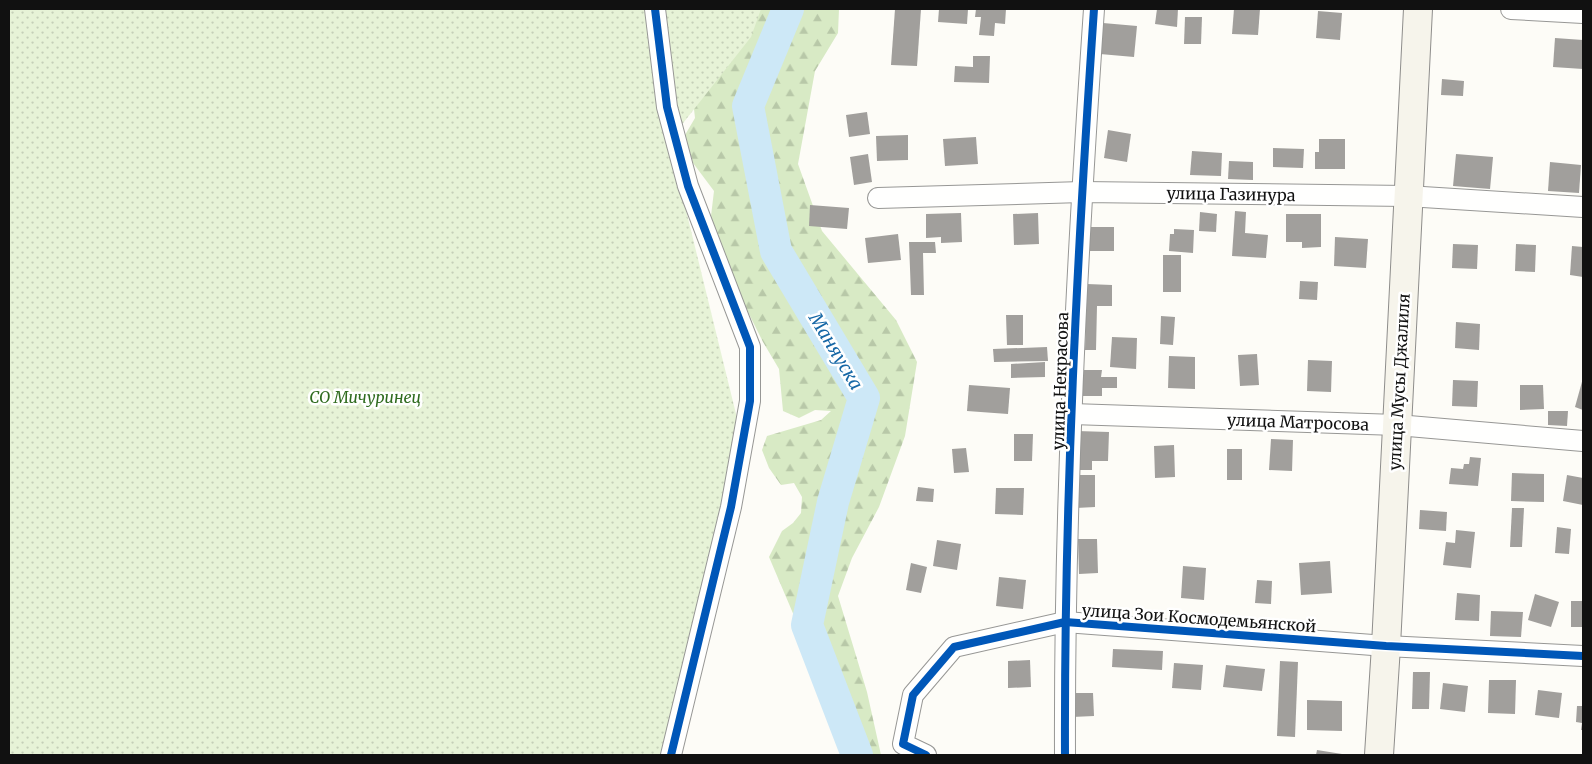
<svg xmlns="http://www.w3.org/2000/svg" width="1592" height="764" viewBox="0 0 1592 764" font-family="Merriweather,serif">
<defs>
<pattern id="forest-firs" width="22" height="20" patternUnits="userSpaceOnUse" patternTransform="scale(1.25)"><rect width="22" height="20" fill="#d8eac5"/><path d="M5 1l3.5 6h-7zM16 11l3.5 6h-7z" fill="#b8c8a8"/></pattern>
<pattern id="park-dots" width="8" height="8" patternUnits="userSpaceOnUse" patternTransform="scale(1.25)"><rect width="8" height="8" fill="#e7f3d7"/><path d="M2 2h.1M6 6h.1" fill="none" stroke="#c5cfb8" stroke-width="1.8" stroke-linecap="round"/></pattern>
</defs>
<rect width="100%" height="100%" fill="#fdfcf7"/>
<polygon fill="url(#forest-firs)" points="748,9 839,9 838,33 815,71 798,164 822,231 896,320 917,362 905,436 879,507 852,558 838,596 867,692 881,755 845,755 838,719 769,557 782,531 793,523 801,513 802,497 794,483 781,485 769,468 762,450 767,436 821,420 831,411 815,410 799,418 783,411 779,369 763,342 723,262 711,216 714,191 693,163 685,135 695,118 693,100"/>
<polygon fill="url(#park-dots)" points="9,9 761,9 751,37 669,141 738,422 675,755 9,755"/>
<g fill="none" stroke-linecap="round" stroke-linejoin="round">
<polyline stroke="#cde8f7" stroke-width="32" points="788,9 748,106 776,251 864,398 833,502 807,625 857,755"/>
</g>
<g fill="#a19f9c">
<polygon points="895,9 921,9 917,66 891,65"/>
<polygon points="939,9 968,9 967,24 938,22"/>
<polygon points="976,9 1006,9 1005,24 995,23 994,36 979,35 981,17 975,17"/>
<polygon points="1157,9 1178,9 1177,27 1155,24"/>
<polygon points="1234,9 1260,9 1258,35 1232,34"/>
<polygon points="1318,11 1342,13 1340,40 1316,38"/>
<polygon points="1185,17 1202,17 1201,44 1184,44"/>
<polygon points="1103,23 1137,26 1134,57 1100,54"/>
<polygon points="1555,38 1583,40 1583,69 1553,67"/>
<polygon points="973,56 990,56 989,83 954,82 955,66 973,67"/>
<polygon points="1442,79 1464,81 1463,96 1441,95"/>
<polygon points="867,112 870,134 849,137 846,115"/>
<polygon points="1108,130 1131,134 1127,162 1104,158"/>
<polygon points="908,135 908,160 877,161 876,136"/>
<polygon points="976,137 978,164 945,166 943,139"/>
<polygon points="1319,139 1345,139 1345,169 1315,169 1315,152 1319,152"/>
<polygon points="1273,148 1304,149 1303,168 1273,167"/>
<polygon points="1192,151 1222,153 1221,176 1190,175"/>
<polygon points="868,154 872,182 854,185 850,157"/>
<polygon points="1456,154 1493,157 1490,189 1453,186"/>
<polygon points="1229,161 1253,162 1253,180 1228,179"/>
<polygon points="1550,162 1581,165 1579,193 1548,191"/>
<polygon points="810,205 849,208 847,229 809,226"/>
<polygon points="1235,211 1246,212 1245,233 1268,235 1266,258 1232,256"/>
<polygon points="1200,212 1217,214 1216,232 1199,231"/>
<polygon points="961,213 962,242 941,243 941,237 926,238 926,214"/>
<polygon points="1038,213 1039,244 1014,245 1013,214"/>
<polygon points="1286,214 1321,214 1321,247 1302,248 1302,242 1286,242"/>
<rect x="1090" y="227" width="24" height="24"/>
<polygon points="1174,229 1194,230 1193,253 1169,251 1170,234 1174,234"/>
<polygon points="898,234 901,260 868,263 865,238"/>
<polygon points="1335,237 1368,239 1366,268 1334,266"/>
<polygon points="909,242 935,242 936,253 923,253 924,295 911,295"/>
<polygon points="1453,244 1478,245 1477,269 1452,268"/>
<polygon points="1516,244 1536,245 1535,272 1515,271"/>
<polygon points="1572,246 1583,247 1583,277 1570,275"/>
<rect x="1163" y="255" width="18" height="37"/>
<polygon points="1300,281 1318,282 1317,300 1299,299"/>
<polygon points="1087,284 1112,285 1112,306 1097,306 1096,350 1085,350"/>
<polygon points="1006,315 1023,315 1023,345 1007,345"/>
<polygon points="1161,316 1175,317 1173,345 1160,344"/>
<polygon points="1456,322 1480,324 1479,350 1455,348"/>
<polygon points="1112,337 1137,338 1136,369 1110,367"/>
<polygon points="1047,347 1048,361 994,362 993,349"/>
<polygon points="1257,354 1259,385 1240,386 1238,355"/>
<polygon points="1169,356 1195,357 1195,389 1168,388"/>
<polygon points="1308,360 1332,361 1331,392 1307,391"/>
<polygon points="1045,362 1045,377 1011,378 1011,364"/>
<polygon points="1083,370 1102,370 1101,377 1117,377 1117,388 1102,388 1102,396 1083,396"/>
<polygon points="1583,378 1583,410 1575,407"/>
<polygon points="1453,380 1478,381 1477,407 1452,406"/>
<polygon points="969,385 1010,388 1008,414 967,411"/>
<polygon points="1520,385 1543,385 1544,409 1520,410"/>
<polygon points="1548,411 1568,411 1567,426 1548,425"/>
<polygon points="1077,431 1109,432 1108,461 1092,461 1092,470 1077,470"/>
<polygon points="1014,434 1033,434 1032,461 1014,461"/>
<polygon points="1271,439 1293,440 1292,471 1269,470"/>
<polygon points="1174,445 1175,477 1155,478 1154,446"/>
<polygon points="966,448 969,472 954,473 952,449"/>
<rect x="1227" y="449" width="15" height="31"/>
<polygon points="1470,457 1481,458 1478,486 1449,484 1451,468 1463,469 1464,464 1469,464"/>
<polygon points="1512,473 1544,474 1544,502 1511,501"/>
<polygon points="1076,475 1095,475 1095,507 1076,508"/>
<polygon points="1567,475 1583,478 1583,505 1563,501"/>
<polygon points="918,487 934,489 933,502 916,501"/>
<polygon points="996,488 1024,488 1023,515 995,514"/>
<polygon points="1512,508 1524,508 1522,547 1510,547"/>
<polygon points="1420,510 1447,512 1446,531 1419,529"/>
<polygon points="1557,527 1571,529 1569,554 1555,553"/>
<polygon points="1456,530 1475,532 1471,568 1443,565 1446,542 1455,543"/>
<polygon points="1078,539 1097,539 1098,573 1079,574"/>
<polygon points="937,540 961,544 957,570 933,566"/>
<polygon points="1330,561 1332,593 1301,595 1299,563"/>
<polygon points="911,563 927,567 921,593 906,590"/>
<polygon points="1183,566 1206,568 1204,600 1181,598"/>
<polygon points="999,577 1026,580 1023,609 996,606"/>
<polygon points="1257,580 1272,581 1271,604 1255,603"/>
<polygon points="1457,593 1480,595 1479,621 1455,620"/>
<polygon points="1535,594 1559,602 1551,627 1528,620"/>
<rect x="1571" y="601" width="12" height="26"/>
<polygon points="1491,611 1523,612 1521,637 1490,636"/>
<polygon points="1113,649 1163,651 1162,670 1112,667"/>
<polygon points="1030,660 1031,687 1008,688 1008,661"/>
<polygon points="1280,661 1298,662 1295,737 1277,736"/>
<polygon points="1174,663 1203,665 1201,690 1172,688"/>
<polygon points="1226,665 1265,669 1262,691 1223,687"/>
<polygon points="1413,672 1430,672 1429,709 1412,709"/>
<polygon points="1489,680 1516,680 1515,714 1488,713"/>
<polygon points="1443,683 1468,686 1465,712 1440,709"/>
<polygon points="1538,690 1562,693 1559,718 1535,715"/>
<polygon points="1072,693 1093,693 1094,716 1072,717"/>
<polygon points="1307,700 1342,701 1342,731 1307,730"/>
<polygon points="1577,706 1583,706 1583,730 1581,730 1582,723 1576,722"/>
<polygon points="1317,750 1342,754 1342,755 1316,755"/>
</g>
<g fill="none" stroke-linecap="round" stroke-linejoin="round">
<g stroke="#979795" stroke-width="22">
<g id="street">
<polyline points="655,9 667,107 688,186 750,347 750,401 731,507 671,755"/>
<polyline points="1511,9 1583,13"/>
<polyline points="878,198 1082,192 1407,196 1583,207"/>
<polyline points="1072,414 1397,425 1583,441"/>
<polyline points="926,755 903,744 913,695 954,647 1065,622 1386,646 1583,656"/>
<path d="M1065 755C1064 506 1077 257 1094 9"/>
</g>
</g>
<g stroke="#8e8d8b" stroke-width="30">
<polyline id="secondary" points="1379,755 1386,646 1418,9"/>
</g>
<use href="#street" stroke="#fffffe" stroke-width="20"/>
<use href="#secondary" stroke="#f6f4eb" stroke-width="28"/>
<g stroke="#fff" stroke-width="11">
<g id="cycleway">
<polyline points="655,9 667,107 688,186 750,347 750,401 731,507 671,755"/>
<polyline points="926,755 903,744 913,695 954,647 1065,622 1386,646 1583,656"/>
<path d="M1065 755C1064 506 1077 257 1094 9"/>
</g>
</g>
<use href="#cycleway" stroke="#0057b8" stroke-width="8"/>
</g>
<g text-anchor="middle" dominant-baseline="central" stroke-width="5" stroke-linejoin="round" paint-order="stroke">
<g font-size="16" fill="#111" stroke="#fff">
<text transform="translate(1231 194) rotate(1)">улица Газинура</text>
<text transform="translate(1060 381) rotate(-88)">улица Некрасова</text>
<text transform="translate(1399 382) rotate(-87)">улица Мусы Джалиля</text>
<text transform="translate(1298 422) rotate(2)">улица Матросова</text>
<text transform="translate(1199 618) rotate(4)">улица Зои Космодемьянской</text>
</g>
<g font-size="16" font-style="italic" fill="#2f6b1f" stroke="#fff">
<text x="365" y="397">СО Мичуринец</text>
</g>
<g font-size="18" font-style="italic" fill="#1768a6" stroke="#fff">
<text transform="translate(836 351) rotate(59)">Маняуска</text>
</g>
</g>
<rect width="1592" height="764" fill="none" stroke="#111111" stroke-width="20"/>
</svg>
